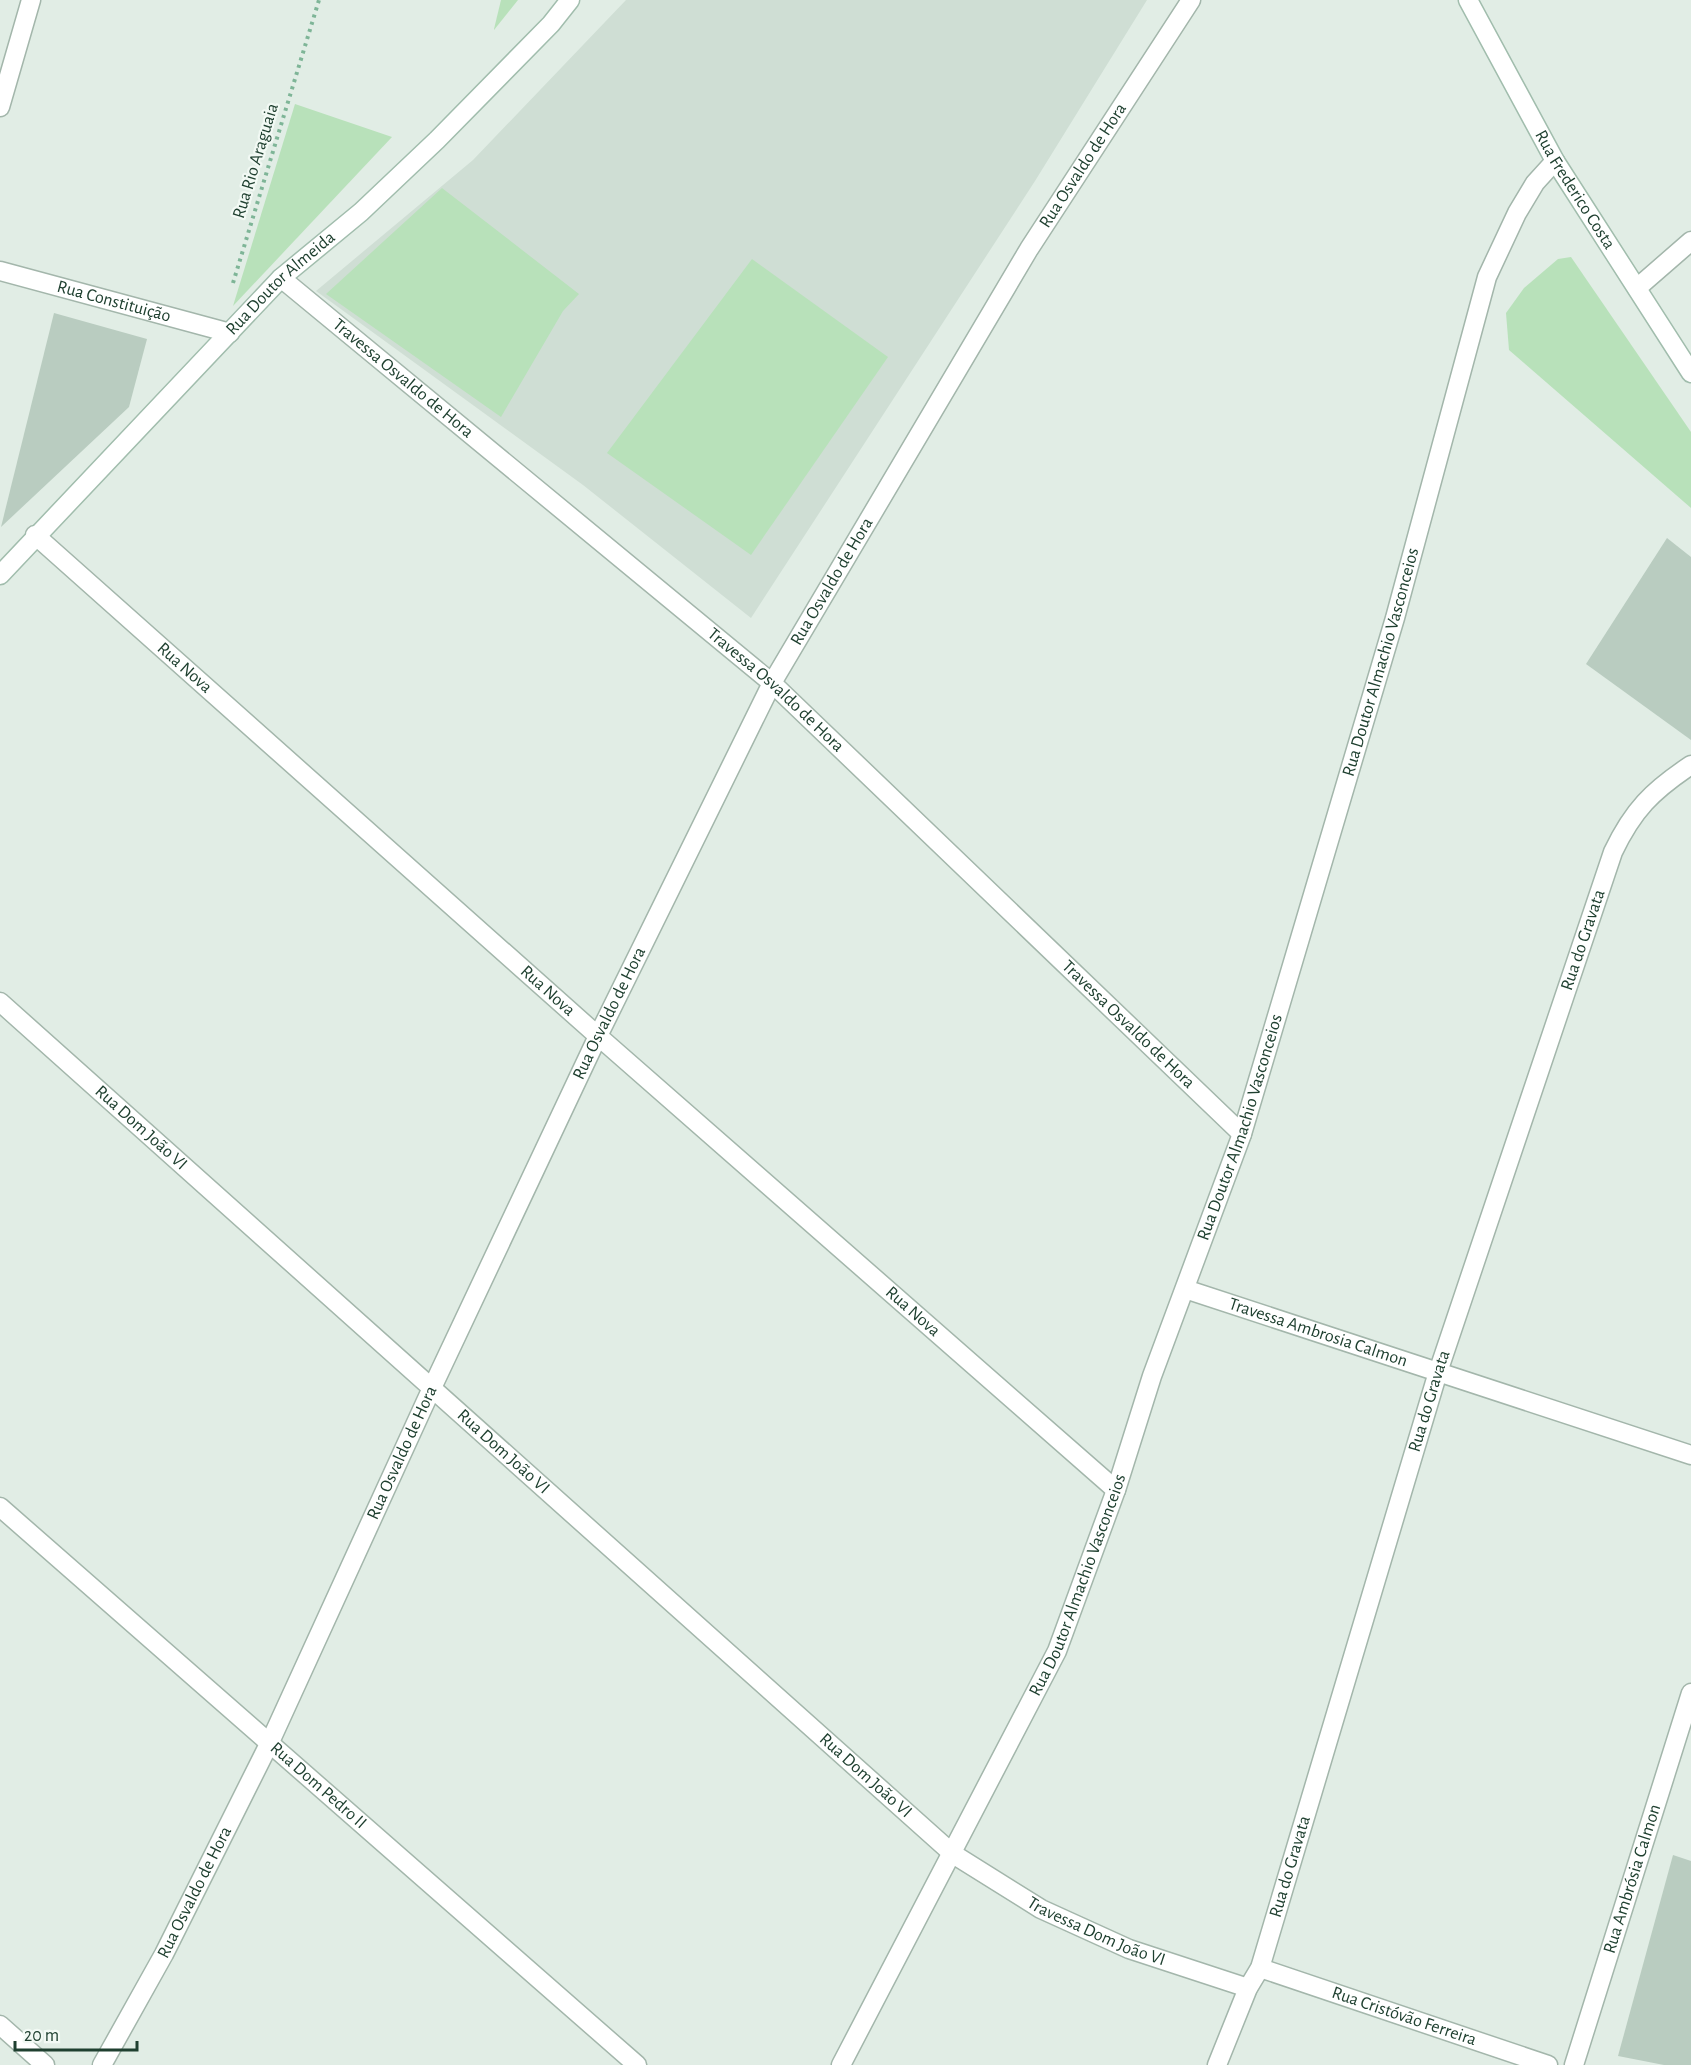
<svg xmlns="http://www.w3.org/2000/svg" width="1691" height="2065" viewBox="0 0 1691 2065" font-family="'Alegreya Sans',sans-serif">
<rect width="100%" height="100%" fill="#e1ede5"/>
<polygon fill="#cfded4" points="626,0 1147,0 1035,181 751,618 583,485 316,291 473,160"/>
<g fill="#b8e1ba">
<polygon points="501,0 518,0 494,30 494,29"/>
<polygon points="295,104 392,137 233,306"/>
<polygon points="442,188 579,294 563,311 501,417 326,294"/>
<polygon points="1571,257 1691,432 1691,508 1509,350 1506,313 1524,288 1558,259"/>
<polygon points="752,259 888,357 751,555 607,453"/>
</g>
<g fill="#b9ccc0">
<polygon points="54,313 147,339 129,407 1,527"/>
<polygon points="1667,538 1691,557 1691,740 1586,664"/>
<polygon points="1673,1855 1691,1861 1691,2065 1664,2065 1618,2056"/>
</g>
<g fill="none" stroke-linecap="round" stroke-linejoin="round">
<g stroke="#a3b6ab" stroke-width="21">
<g id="minor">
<polyline points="0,107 31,0"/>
<path id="s1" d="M0 271 230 333"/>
<path id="s2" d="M281 278 772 683 1242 1134"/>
<polyline points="1637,288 1691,241"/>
<path id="s3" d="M35 535 598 1036 1116 1490"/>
<path id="s4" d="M0 1002 953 1854 1041 1909 1129 1949 1248 1988"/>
<path id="s5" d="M1185 1289 1691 1455"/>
<path id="s6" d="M0 1507 637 2065"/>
<path id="s7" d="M1260 1968 1548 2065"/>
<polyline points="0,2025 45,2065"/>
<path id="s8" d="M102 2065 164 1954 270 1742 431 1390 598 1036 772 683 1029 249 1191 0"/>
<path id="s9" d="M841 2065 1057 1651 1116 1490 1152 1376 1242 1134 1395 618 1487 277 1517 213 1535 183 1555 161"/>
<path id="s10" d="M1217 2065 1248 1988 1260 1968 1438 1372 1613 852C1633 810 1652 791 1691 765"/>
<path id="s11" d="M1574 2065 1691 1693"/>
</g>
</g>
<g stroke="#a1bdad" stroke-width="21">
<g id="secondary">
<path id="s12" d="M1468 0 1555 161 1691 373"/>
<path id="s13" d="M0 575 281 278 361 212 437 140 551 24 570 0"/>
</g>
</g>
<polyline stroke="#7eb597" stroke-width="4" stroke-dasharray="3 4.5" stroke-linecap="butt" points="233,283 319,0"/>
<use href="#minor" stroke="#fff" stroke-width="18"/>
<use href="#secondary" stroke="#fff" stroke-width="18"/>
</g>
<g text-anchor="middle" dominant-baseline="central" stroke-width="4.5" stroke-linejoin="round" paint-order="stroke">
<g font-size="18" fill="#1f4030" stroke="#f2f9f4">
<text transform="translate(256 161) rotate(-73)">Rua Rio Araguaia</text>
<text stroke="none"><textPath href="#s8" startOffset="2140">Rua Osvaldo de Hora</textPath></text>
<text stroke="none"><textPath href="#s12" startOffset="218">Rua Frederico Costa</textPath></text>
<text stroke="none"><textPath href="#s13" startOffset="405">Rua Doutor Almeida</textPath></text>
<text stroke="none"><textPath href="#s1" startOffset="118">Rua Constituição</textPath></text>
<text stroke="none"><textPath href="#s2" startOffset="158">Travessa Osvaldo de Hora</textPath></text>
<text stroke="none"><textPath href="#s8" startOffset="1654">Rua Osvaldo de Hora</textPath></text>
<text stroke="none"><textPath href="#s9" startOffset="1508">Rua Doutor Almachio Vasconceios</textPath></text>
<text stroke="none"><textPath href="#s3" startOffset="200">Rua Nova</textPath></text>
<text stroke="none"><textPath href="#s2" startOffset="644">Travessa Osvaldo de Hora</textPath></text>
<text stroke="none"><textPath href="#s10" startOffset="1184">Rua do Gravata</textPath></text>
<text stroke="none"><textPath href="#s3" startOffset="686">Rua Nova</textPath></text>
<text stroke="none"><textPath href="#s8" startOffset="1168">Rua Osvaldo de Hora</textPath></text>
<text stroke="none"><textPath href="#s2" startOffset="1130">Travessa Osvaldo de Hora</textPath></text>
<text stroke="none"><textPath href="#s9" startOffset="1022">Rua Doutor Almachio Vasconceios</textPath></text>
<text stroke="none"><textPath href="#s4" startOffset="189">Rua Dom João VI</textPath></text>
<text stroke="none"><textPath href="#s3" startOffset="1172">Rua Nova</textPath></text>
<text stroke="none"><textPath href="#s5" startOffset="140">Travessa Ambrosia Calmon</textPath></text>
<text stroke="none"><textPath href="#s10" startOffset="698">Rua do Gravata</textPath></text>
<text stroke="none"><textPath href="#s8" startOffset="682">Rua Osvaldo de Hora</textPath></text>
<text stroke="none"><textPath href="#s4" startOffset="675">Rua Dom João VI</textPath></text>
<text stroke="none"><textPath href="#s9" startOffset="536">Rua Doutor Almachio Vasconceios</textPath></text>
<text stroke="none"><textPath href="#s4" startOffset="1161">Rua Dom João VI</textPath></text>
<text stroke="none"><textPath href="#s6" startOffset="423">Rua Dom Pedro II</textPath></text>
<text stroke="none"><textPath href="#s10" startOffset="212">Rua do Gravata</textPath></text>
<text stroke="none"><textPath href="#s11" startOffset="195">Rua Ambrósia Calmon</textPath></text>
<text stroke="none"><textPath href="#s8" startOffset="196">Rua Osvaldo de Hora</textPath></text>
<text stroke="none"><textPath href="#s4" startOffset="1442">Travessa Dom João VI</textPath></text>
<text stroke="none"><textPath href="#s7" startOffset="152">Rua Cristóvão Ferreira</textPath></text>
</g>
</g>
<path d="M15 2041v9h122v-9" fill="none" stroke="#1f4030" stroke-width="3"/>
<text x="24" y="2041" font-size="18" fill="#1f4030" stroke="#f2f9f4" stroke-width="4.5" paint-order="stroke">20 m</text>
</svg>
